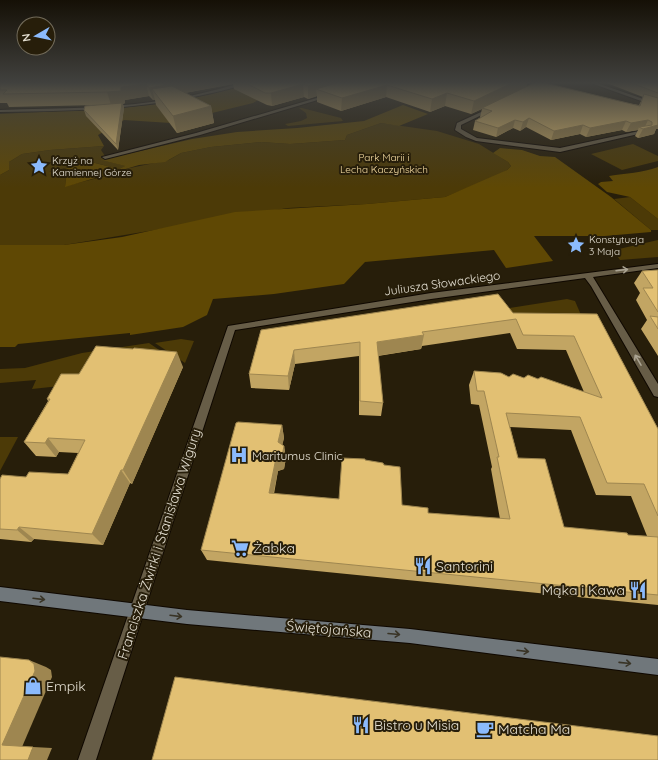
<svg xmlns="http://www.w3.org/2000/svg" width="658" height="760" viewBox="0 0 658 760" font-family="Quicksand,sans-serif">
<rect width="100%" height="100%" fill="#271e0a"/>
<g fill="#4c3a07">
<polygon points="299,108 302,108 341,118 343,121 288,126 285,124 301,121 307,118 306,113"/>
<polygon points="381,123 437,131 479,144 508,162 511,166 507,170 499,175 445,197 367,204 288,208 64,245 0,245 0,175 9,170 9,162 22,154 50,150 104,146 101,150 107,159 102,160 126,166 119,169 91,162 49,172 66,176 65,186 98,178 130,168 169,160 181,153 211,147 261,142 290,144 345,140 347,135"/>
<polygon points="633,144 658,156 658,161 622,170 591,154"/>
<polygon points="630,197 658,219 658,230 651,230 614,199"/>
<polygon points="658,240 658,257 620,260 612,249 619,249"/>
<polygon points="567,299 575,301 584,322 514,322 503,309"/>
<polygon points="181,339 194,341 185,363 155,343"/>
<polygon points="149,343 168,356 77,386 60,386 32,389 36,380 0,383 0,369 25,368 82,353"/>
<polygon points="0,437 18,437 0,471"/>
</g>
<g fill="#5f4804">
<polygon points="251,84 258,100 253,103 171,123 124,120 98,135 104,146 50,150 22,154 9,162 9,170 0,175 0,114 120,108 166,103"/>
<polygon points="403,105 428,114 399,126 381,123 347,135 345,140 290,144 261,142 211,147 181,153 165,162 139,165 65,187 66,176 48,173 91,162 119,169 125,166 101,160 192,139 237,132 297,128 364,121"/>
<polygon points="500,148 522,150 540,156 555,157 611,197 651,230 651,232 605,236 534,236 553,261 506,268 494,250 365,262 344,284 274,294 213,299 207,315 183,327 130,335 130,333 18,344 15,347 0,347 0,245 64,245 122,237 235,212 367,204 445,197 507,170 511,166 508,162 493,153"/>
<path d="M658 167V219L630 197 607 192 598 184 601 182 613 181 609 176C626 173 642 173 658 167Z"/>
</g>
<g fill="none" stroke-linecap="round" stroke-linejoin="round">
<g stroke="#0f0800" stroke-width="2">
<g id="street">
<polygon points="588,82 594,82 658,104 658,107"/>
<path d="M234 85 236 87C156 109 82 111 0 112V110C59 108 119 109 177 98 197 95 215 90 234 85Z"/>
<polygon points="327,95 331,96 200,135 105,159 102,157 196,133"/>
<polygon points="492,107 494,109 461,125 461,129 477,138 560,148 644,130 647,132 560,152 476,141 466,137 455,130 457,123"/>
<polygon points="658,264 658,268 593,277 658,384 658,397 654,396 591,286 585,278 431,299 235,330 96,760 78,760 228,326 431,293"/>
</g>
</g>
<g stroke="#0f0800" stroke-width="2">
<polygon id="secondary" points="0,587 187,610 410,629 658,659 658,675 410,643 187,624 0,601"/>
</g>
<use href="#street" fill="#675d47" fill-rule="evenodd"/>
<use href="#secondary" fill="#70777b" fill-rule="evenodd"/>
</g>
<g fill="#c2a563" fill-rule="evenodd">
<polygon points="0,82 528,82 526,87 639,105 643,97 604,82 658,82 658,129 656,129 654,134 638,138 635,136 638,130 626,132 622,130 586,137 580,134 551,140 526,127 520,131 513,128 496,137 473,130 475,121 481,117 480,117 482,109 471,114 445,106 430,112 386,97 341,111 317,102 317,96 308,99 304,97 272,106 267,105 234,89 233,84 185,93 211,106 214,123 177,133 156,105 155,100 153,100 149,96 125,100 125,103 123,104 124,108 118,150 86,116 84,110 98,105 9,107 7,103 0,103"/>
<polygon points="658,270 658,356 641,329 647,320 636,300 640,293 634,283 642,271"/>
<path d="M513 313 597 314 658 429V605L207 560 201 550 282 425 284 438 282 445 284 446 286 458 284 469 278 471 274 494 339 499 365 460 402 505 428 513 500 519 491 469 492 467 479 405 471 404 469 385 474 371 509 377 538 379 584 392 566 350 517 349 510 333 422 346 421 349 378 356 383 403 381 416 359 415V356L295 364 289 390 251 388 249 374 261 330ZM510 427 571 430 596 495 631 496 647 536 628 535 564 527 518 458Z"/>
<polygon points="183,367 132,484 130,483 103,545 34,539 31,542 0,539 0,479 26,477 68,474 78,453 59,452 56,457 36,456 24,442 48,401 47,399 79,374"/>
</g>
<g fill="#9e8650">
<polygon points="173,82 233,82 233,84 168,96 152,89 155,100 153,100 149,88 163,84"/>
<polygon points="321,82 364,82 316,89 317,96 308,99 308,86"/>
<polygon points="514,82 528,82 526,87 471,114 474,101"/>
<polygon points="146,84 149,96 125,100 125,103 123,104 124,108 118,150 116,144 111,105 107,92 121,87"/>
<polygon points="303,84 304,97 272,106 271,93"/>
<polygon points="387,85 386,97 341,111 342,98"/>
<polygon points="447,93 445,106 430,112 432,99"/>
<polygon points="211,106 214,123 177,133 173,116"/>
<polygon points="529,118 526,127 520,131 523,122"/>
<polygon points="515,120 513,128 496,137 498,128"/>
<polygon points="648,120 644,129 639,127 638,130 626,132 631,123"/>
<polygon points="626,121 622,130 586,137 590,128"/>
<polygon points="658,121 658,129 656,129 654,134 638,138 643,129 655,126"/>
<polygon points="583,125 580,134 551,140 554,131"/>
<polygon points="424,335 421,349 376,356 377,342"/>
<polygon points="294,350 295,364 289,390 288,376"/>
<polygon points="177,352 183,367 132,484 123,470"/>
<polygon points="282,425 284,438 280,455 278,442"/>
<polygon points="48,438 59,452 56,457 45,443"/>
<polygon points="284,446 286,458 284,469 278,471 271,505 269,493 276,458"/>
<polygon points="121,470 130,483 103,545 92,534"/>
<polygon points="19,527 34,539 31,542 17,530"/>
<polygon points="29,660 46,667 51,670 52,677 22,747 2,745"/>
<polygon points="33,747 52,748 47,760 28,760"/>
</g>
<g fill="#e2c073" stroke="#9e8650">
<polygon points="7,82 173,82 163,84 166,85 149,88 146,84 121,87 121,91 107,92 3,94 7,90 0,90 0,83"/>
<polygon points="244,82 321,82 308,86 303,84 271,93 265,93"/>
<polygon points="340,82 514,82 474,101 447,93 432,99 387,85 342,98 316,89"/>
<polygon points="536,82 541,82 640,106 644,94 658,98 658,125 643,129 639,127 652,125 652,122 648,120 631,123 626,121 590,128 583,125 554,131 529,118 523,122 515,120 498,128 475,121 492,111 482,108"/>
<polygon points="629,82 658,82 658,93"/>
<polygon points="172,86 211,106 173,116 152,89"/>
<polygon points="122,103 116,144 84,110 85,106"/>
<polygon points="658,270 658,312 643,288 653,288 642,271"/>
<polygon points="498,294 513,313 597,314 658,429 658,516 644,484 607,483 580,417 506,413 518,458 545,459 564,527 627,533 628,535 658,537 658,595 201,550 236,423 238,422 282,425 278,442 284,446 282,456 276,458 269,493 339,499 342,458 365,459 365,460 383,463 384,465 400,467 402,505 428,508 428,513 510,519 497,457 499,457 484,391 477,391 474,371 501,373 509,377 513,374 524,378 528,375 538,379 541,377 602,398 574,336 523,335 516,319 422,332 424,335 377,342 383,403 360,401 360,342 294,350 288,376 249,374 261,330"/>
<polygon points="650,316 658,317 658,329"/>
<polygon points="96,346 133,349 134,348 177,352 123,470 121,470 92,534 19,527 17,530 0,529 0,479 2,475 26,477 29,472 68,474 85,440 48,438 45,443 24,442 50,399 47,399 61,374 79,374"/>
<polygon points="0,657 29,660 34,664 35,671 2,745 33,747 28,760 0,760"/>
<polygon points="175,677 658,736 658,760 152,760"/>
</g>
<defs><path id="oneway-shaft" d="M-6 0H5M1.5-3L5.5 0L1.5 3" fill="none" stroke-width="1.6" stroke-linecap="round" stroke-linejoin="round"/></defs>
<g stroke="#aba493">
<use href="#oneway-shaft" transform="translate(622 270) rotate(-7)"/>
<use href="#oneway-shaft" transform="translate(638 360) rotate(-120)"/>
</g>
<g stroke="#393426">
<use href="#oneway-shaft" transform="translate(39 599) rotate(7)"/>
<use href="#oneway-shaft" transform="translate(176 616) rotate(7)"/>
<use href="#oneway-shaft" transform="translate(394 634) rotate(5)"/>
<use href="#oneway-shaft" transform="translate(523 651) rotate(7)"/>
<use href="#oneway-shaft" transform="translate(625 663) rotate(6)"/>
</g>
<linearGradient id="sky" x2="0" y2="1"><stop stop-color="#151006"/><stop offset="0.44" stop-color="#41413e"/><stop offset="1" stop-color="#41413e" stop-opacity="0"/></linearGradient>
<rect width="658" height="188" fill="url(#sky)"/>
<defs>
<g id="sight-bare" transform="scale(1.38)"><path d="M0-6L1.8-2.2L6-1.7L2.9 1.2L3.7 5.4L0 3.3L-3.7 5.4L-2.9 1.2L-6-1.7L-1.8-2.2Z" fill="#8bbafc" stroke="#271e0a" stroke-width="2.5" paint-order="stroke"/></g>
<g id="hospital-bare" transform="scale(1.38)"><path d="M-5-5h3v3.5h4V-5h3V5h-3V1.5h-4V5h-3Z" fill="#8bbafc" stroke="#271e0a" stroke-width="2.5" paint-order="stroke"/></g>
<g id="supermarket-bare" transform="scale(1.38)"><path d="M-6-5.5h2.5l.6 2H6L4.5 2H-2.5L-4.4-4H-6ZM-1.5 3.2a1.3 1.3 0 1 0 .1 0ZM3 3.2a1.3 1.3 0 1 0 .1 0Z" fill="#8bbafc" stroke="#271e0a" stroke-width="2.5" paint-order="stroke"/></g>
<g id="restaurant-bare" transform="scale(1.38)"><path d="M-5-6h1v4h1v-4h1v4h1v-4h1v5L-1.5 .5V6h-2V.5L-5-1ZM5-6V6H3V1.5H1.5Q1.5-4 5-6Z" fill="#8bbafc" stroke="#271e0a" stroke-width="2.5" paint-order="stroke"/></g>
<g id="shop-bare" transform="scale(1.38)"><path d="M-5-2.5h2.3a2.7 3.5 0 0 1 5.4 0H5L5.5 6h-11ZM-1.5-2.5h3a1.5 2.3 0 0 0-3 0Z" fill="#8bbafc" stroke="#271e0a" stroke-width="2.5" paint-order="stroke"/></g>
<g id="cafe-bare" transform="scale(1.38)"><path d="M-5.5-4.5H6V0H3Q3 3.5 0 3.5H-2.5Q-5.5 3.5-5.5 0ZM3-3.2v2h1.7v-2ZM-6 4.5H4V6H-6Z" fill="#8bbafc" stroke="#271e0a" stroke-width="2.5" paint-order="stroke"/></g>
</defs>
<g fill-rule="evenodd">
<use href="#sight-bare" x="39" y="166"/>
<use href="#sight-bare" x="576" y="245"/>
<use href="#hospital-bare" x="239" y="455"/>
<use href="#supermarket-bare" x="240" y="548"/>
<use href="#restaurant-bare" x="423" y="566"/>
<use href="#restaurant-bare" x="638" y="590"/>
<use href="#shop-bare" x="33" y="686"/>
<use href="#restaurant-bare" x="361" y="725"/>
<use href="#cafe-bare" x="485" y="729"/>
</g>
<g text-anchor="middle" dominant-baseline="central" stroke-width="4" stroke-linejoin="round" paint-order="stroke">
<g font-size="10" fill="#f9dfa5" stroke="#271e0a">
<text x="384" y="157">Park Marii i<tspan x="384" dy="12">Lecha Kaczyńskich</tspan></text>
</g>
<g font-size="10" fill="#e3ded1" stroke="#271e0a" text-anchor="start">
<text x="52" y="160">Krzyż na<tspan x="52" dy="12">Kamiennej Górze</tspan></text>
<text x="589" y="239">Konstytucja<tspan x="589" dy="12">3 Maja</tspan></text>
</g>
<g font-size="12" fill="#e3ded1" stroke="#271e0a">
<text transform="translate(442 283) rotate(-8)">Juliusza Słowackiego</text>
</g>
<g font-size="12" fill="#e3ded1" stroke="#271e0a" text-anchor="start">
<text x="252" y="455">Maritumus Clinic</text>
</g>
<g font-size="14" fill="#e3ded1" stroke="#271e0a">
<text transform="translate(159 544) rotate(-72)">Franciszka Żwirki i Stanisława Wigury</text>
<text transform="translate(329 629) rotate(5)">Świętojańska</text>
</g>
<g font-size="14" fill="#e3ded1" stroke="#271e0a" text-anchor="start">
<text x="253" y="548">Żabka</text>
<text x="436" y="566">Santorini</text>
<text x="625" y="590" text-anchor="end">Mąka i Kawa</text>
<text x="46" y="686">Empik</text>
<text x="374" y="725">Bistro u Misia</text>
<text x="498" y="729">Matcha Ma</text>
</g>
</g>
<g transform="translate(36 36) rotate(261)"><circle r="19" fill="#271e0a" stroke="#726b5a"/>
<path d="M0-3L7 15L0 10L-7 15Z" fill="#8bbafc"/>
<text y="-6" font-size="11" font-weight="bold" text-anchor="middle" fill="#e3ded1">N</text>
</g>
</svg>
